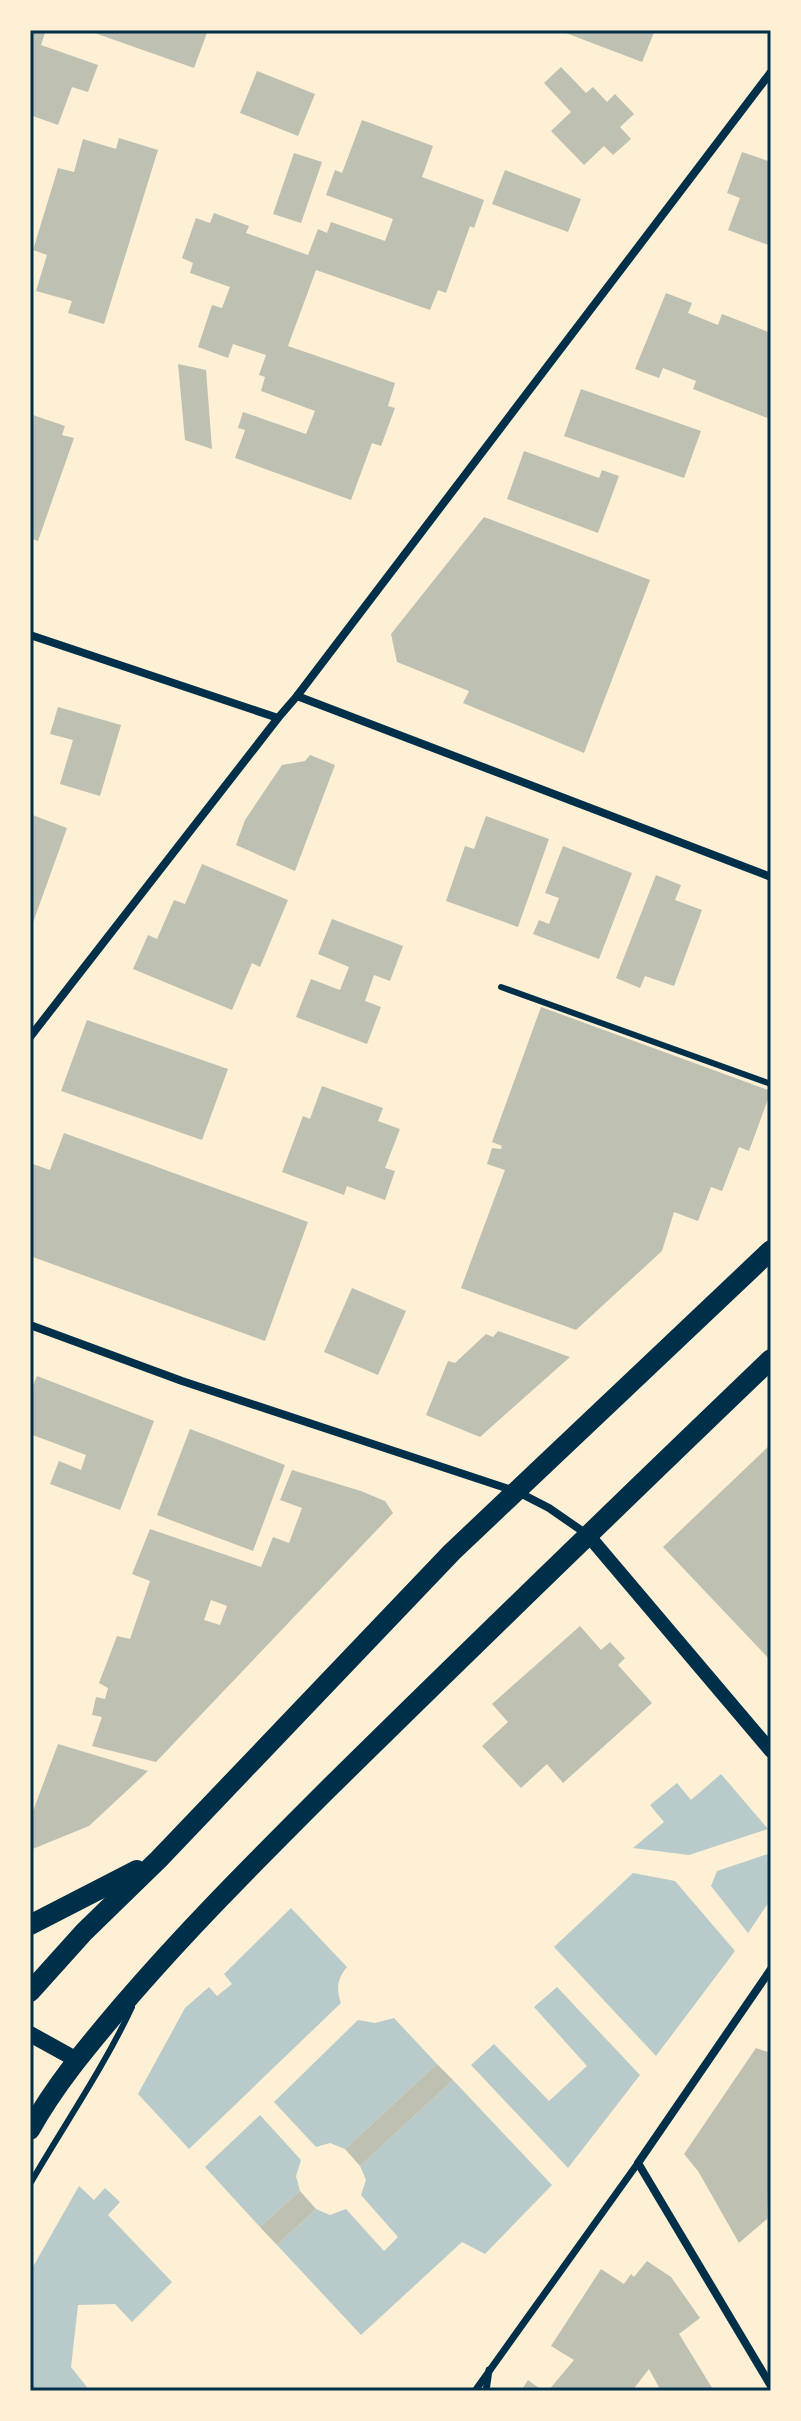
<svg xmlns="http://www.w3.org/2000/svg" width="801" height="2421" viewBox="0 0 801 2421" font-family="'Roboto Condensed',sans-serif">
<rect width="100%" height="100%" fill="#fdf0d5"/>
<g fill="#b9caca">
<polygon points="721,1774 768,1829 689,1855 633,1848 664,1822 650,1805 677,1783 691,1800"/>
<polygon points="771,1853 771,1899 748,1933 711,1886 717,1871"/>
<polygon points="633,1873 675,1881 735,1951 656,2056 554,1947"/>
<path d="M291 1908 347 1967C337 1979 336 1989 341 2003L189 2149 138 2094 185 2008 209 1987 217 1996 232 1984 224 1974Z"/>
<polygon points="557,1987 640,2075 568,2168 471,2065 494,2044 549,2101 587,2066 534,2007"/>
<polygon points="394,2018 437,2064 345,2149 330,2143 316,2147 274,2102 358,2020 375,2023"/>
<polygon points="453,2080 552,2185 485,2254 462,2242 361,2335 277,2245 316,2209 330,2215 346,2209 384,2251 398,2237 361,2195 366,2180 360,2166"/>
<polygon points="260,2115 301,2160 296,2176 300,2191 260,2227 205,2167"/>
<polygon points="79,2186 94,2200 105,2188 120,2202 108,2215 172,2282 132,2322 115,2304 78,2305 71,2367 90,2391 30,2391 30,2272"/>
</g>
<g fill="#bec0b2" fill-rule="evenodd">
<polygon points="30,30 46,30 41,45 98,65 88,92 72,87 58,125 30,115"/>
<polygon points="86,30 208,30 194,68"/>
<polygon points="558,30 655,30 642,62"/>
<polygon points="561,67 586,93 593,87 607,102 615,94 634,114 620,127 631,139 613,155 604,146 584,165 551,131 571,112 544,83"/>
<polygon points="257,71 315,94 298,136 240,113"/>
<polygon points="362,120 433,146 422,177 484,200 474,228 470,226 446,293 438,290 430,310 316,270 288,346 395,383 388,406 395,408 381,446 372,443 351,500 235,458 245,430 238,428 243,412 306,434 315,411 261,391 265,377 259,375 266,355 233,344 228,358 198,347 212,305 222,308 230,287 190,273 193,263 182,258 196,218 210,223 214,213 249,226 246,233 308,255 318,229 327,233 331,222 385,241 393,219 326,195 335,170 342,173"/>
<polygon points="119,138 158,150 104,324 68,313 72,301 36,291 47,255 33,250 58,168 74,172 83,139 116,149"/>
<polygon points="742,152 771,162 771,246 728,230 740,198 727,193"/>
<polygon points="294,153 322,162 301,223 273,214"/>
<polygon points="505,170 581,199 568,232 492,204"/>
<polygon points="666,293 692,303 688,313 718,325 722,314 771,333 770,419 693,389 696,381 663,368 659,378 635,369"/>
<polygon points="178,364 206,370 212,449 185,440"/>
<polygon points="581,389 701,431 684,478 564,436"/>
<polygon points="30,414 65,426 62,435 74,438 38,541 30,538"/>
<polygon points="524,451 599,478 602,470 619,476 598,533 507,499"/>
<polygon points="484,517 650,580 584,753 463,703 469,691 397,662 391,634"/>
<polygon points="58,707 121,725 100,796 60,784 73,740 50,734"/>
<polygon points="310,755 335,765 295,871 236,845 245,820 282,765 305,761"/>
<polygon points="30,814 67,828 30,931"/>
<polygon points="486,816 549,839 518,927 446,901 465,846 474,849"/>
<polygon points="563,846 632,873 599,959 533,934 539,920 549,924 559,898 545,893"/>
<polygon points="202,864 288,900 260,967 252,963 232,1010 133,969 148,935 157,939 174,900 185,904"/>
<polygon points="656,875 681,885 675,900 702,910 674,986 645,976 640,988 616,978"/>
<polygon points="332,919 403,946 390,981 374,975 365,1001 381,1007 367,1044 296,1017 311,979 340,990 349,967 318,954"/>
<polygon points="541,1007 771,1091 749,1151 739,1147 722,1191 711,1187 698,1221 674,1212 662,1251 576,1330 461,1288 505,1170 487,1164 492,1148 501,1149 502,1146 492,1142"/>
<polygon points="87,1020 228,1069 202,1140 61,1091"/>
<polygon points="322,1086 383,1108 378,1121 400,1129 385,1168 395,1171 385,1200 347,1186 344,1195 282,1172 303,1116 310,1119"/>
<polygon points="64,1133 308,1222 265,1341 30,1256 30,1163 50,1170"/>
<polygon points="352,1288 406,1311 378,1375 324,1352"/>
<polygon points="498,1331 570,1357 480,1437 426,1415 448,1361 455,1363 486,1334 493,1337"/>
<polygon points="37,1376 154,1421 120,1510 50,1484 59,1461 81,1470 86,1455 30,1434 30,1393"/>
<polygon points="190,1429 285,1465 253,1551 157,1515"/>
<polygon points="771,1444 771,1661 663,1547"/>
<path d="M292 1470 361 1491 385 1501 393 1513 156 1762 92 1746 102 1717 92 1715 96 1697 105 1699 108 1688 99 1683 117 1636 130 1639 150 1581 132 1574 150 1529 261 1567 273 1537 289 1543 302 1508 280 1500ZM211 1600 227 1606 220 1625 204 1620Z"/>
<polygon points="580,1626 601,1650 610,1642 625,1658 618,1665 652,1703 563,1783 547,1764 521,1788 482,1746 508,1722 492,1704"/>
<polygon points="58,1744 148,1771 89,1826 30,1850 30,1810 33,1811"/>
<polygon points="756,2048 771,2053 771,2172 769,2170 767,2219 739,2243 698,2171 684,2154"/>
<polygon points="437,2064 453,2080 360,2166 345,2149"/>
<polygon points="300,2191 316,2209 277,2245 260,2227"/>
<polygon points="647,2261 671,2277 700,2318 679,2334 714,2391 661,2391 649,2369 632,2391 548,2391 574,2360 551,2346 601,2269 624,2284 631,2274 634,2277"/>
<polygon points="528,2380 543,2391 521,2391"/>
</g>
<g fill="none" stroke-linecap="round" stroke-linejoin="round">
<g stroke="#003049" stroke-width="6">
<polyline points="501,987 771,1084"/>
<path d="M30 2184C64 2125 103 2069 132 2007"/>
</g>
<g stroke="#003049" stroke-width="7">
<polyline points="475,2391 638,2163"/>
<polyline points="486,2391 489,2370"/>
</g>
<g stroke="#003049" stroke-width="8">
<polyline points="30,635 278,718"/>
<polyline points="297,696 771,877"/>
<polyline points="30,1037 278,718 297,696 771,72"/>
<polyline points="30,1325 182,1381 518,1492 549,1508 588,1535"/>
<polyline points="771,1969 638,2163 771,2386"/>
</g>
<polyline stroke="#003049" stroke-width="14" points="588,1535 771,1751"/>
<polyline stroke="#003049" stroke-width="16" points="30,2034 77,2060"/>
<g stroke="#003049" stroke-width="20">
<polyline points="30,1925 137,1870"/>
<polyline points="30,1992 84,1932 159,1859 452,1552 771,1250"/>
<path d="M30 2130C55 2085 87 2047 120 2008 184 1933 254 1863 324 1793 472 1647 621 1503 771 1359"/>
</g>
</g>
<rect width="801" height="2421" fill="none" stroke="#fdf0d5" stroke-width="64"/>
<rect x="32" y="32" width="737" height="2357" fill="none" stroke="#003049" stroke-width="3"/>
</svg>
